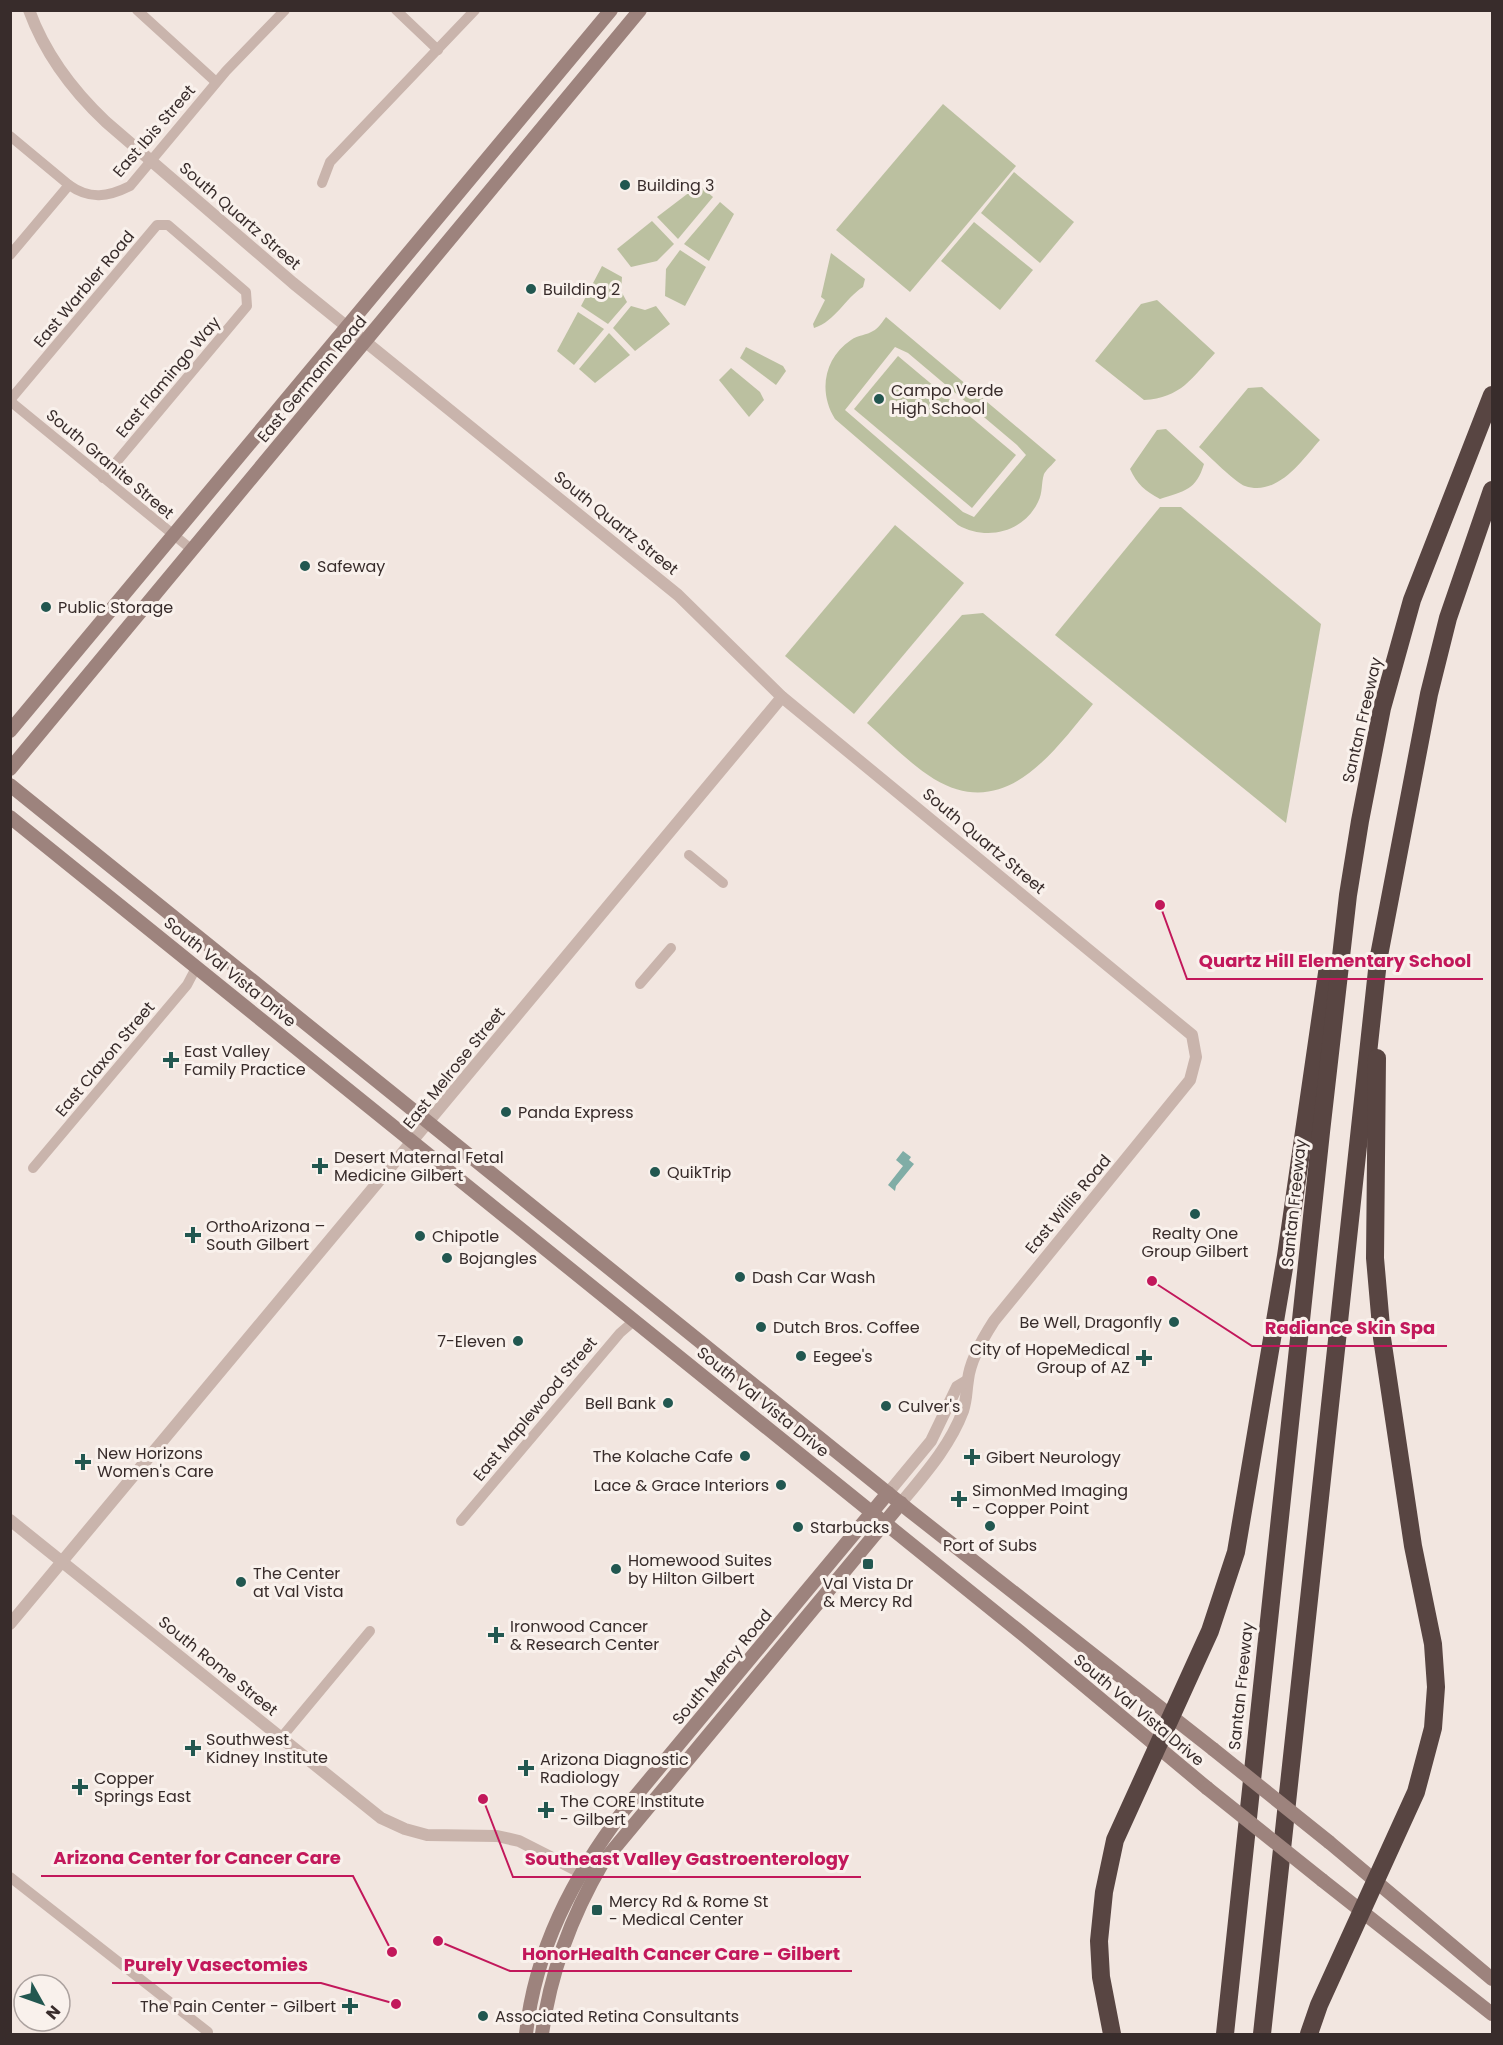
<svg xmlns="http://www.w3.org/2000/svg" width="1503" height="2045" viewBox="0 0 1503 2045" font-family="Poppins,sans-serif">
<rect width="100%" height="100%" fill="#f2e6e0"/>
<g fill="#bbc0a0" fill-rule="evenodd">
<polygon points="943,104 1016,166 910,292 836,230"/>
<polygon points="1014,172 1074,222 1040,263 981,213"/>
<polygon points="699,185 713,197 678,239 657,217"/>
<polygon points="720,202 734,214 709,261 684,244"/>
<polygon points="652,221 674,244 657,261 631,267 617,249"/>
<polygon points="974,222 1033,270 1000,310 941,261"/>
<polygon points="680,250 706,267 685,306 665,296 666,269"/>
<path d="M831 253 865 279 863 287C844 299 836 321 814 328L813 324 825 300 821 297Z"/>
<polygon points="602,266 622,277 621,291 627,302 608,324 581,306"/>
<path d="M1157 300 1215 353C1192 378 1181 398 1144 400L1095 361 1141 304Z"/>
<polygon points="631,306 645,310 656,306 670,324 635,351 613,328"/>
<polygon points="578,312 604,329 574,365 557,351"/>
<path d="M886 317 1056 460C1053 464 1046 470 1044 474 1041 483 1043 493 1038 502 1023 533 986 541 958 525L835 419C818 392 824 358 851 340 858 335 867 335 873 331 878 329 883 321 886 317ZM895 347 908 353 1017 445 1026 455 974 517 963 512 845 410Z"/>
<polygon points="609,333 630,355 595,383 579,369"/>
<polygon points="746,347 783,366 786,371 776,385 740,358"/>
<polygon points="898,356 1016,455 972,508 854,409"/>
<polygon points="731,368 760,392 764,400 749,417 719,380"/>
<path d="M1262 387 1320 440C1302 460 1278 497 1245 486 1236 483 1208 455 1199 447L1248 388Z"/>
<path d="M1166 429 1204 464C1196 490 1185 491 1160 499 1145 491 1137 484 1130 469L1157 430Z"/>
<polygon points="1160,507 1181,507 1321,624 1286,823 1055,635"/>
<polygon points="895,525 964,583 854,714 785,656"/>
<path d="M983 613 1093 704C1053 752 1006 822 934 779 910 764 889 742 867 723L962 615Z"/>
</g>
<polygon fill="#80ada6" points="903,1151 911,1157 909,1160 914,1164 896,1186 895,1191 888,1185 903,1166 896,1160"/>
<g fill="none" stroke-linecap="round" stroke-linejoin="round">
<g stroke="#c9b4ac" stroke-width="10">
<polyline points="137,10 216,82"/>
<polyline points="396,10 438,50"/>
<polyline points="10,136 69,185"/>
<polyline points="322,183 330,162 475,10"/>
<path d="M10 255 69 185C90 200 108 197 130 186L226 71 285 10"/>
<polyline points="10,400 157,225 168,225 246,292 247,306 103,478"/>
<polyline points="10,401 191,549"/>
<polyline points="689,855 723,883"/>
<polyline points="640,984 671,948"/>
<polyline points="33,1168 187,985 197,966"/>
<polyline points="461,1521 620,1333 635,1320"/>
<polyline points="281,1738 370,1631"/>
<polyline points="10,1877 208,2032"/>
</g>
<g stroke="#c9b4ac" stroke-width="12">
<path d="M29 10C45 54 72 90 106 122L293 283 678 595 782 697 1192 1035 1196 1057 1190 1080 994 1321C983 1338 970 1360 968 1380 966 1392 967 1398 963 1411 950 1446 924 1475 901 1503"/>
<polyline points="888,1493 931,1441 957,1387 967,1381"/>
<polyline points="10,1520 381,1818 405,1829 427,1835 497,1836 519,1841 580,1872"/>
<polyline points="10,1624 782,697"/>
</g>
<g stroke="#9d837d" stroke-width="14">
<polyline points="10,731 611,10"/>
<polyline points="10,769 640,10"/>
<polyline points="10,785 910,1511 1213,1749"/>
<polyline points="10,817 1020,1632 1207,1788"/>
<polyline points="1329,1842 1492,1979"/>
<polyline points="1322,1880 1492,2014"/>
<path d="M526 2034C535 1950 573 1877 624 1810L888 1493"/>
<path d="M542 2034C550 1974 572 1915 603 1862L901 1503"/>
</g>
<g stroke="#584542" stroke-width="18">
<polyline points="1112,2034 1101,1977 1099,1941 1104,1892 1115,1840 1210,1631 1236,1552 1286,1256 1328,966"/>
<polyline points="1225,2034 1321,1132 1348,895 1360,821 1382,708 1412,600 1492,395"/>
<polyline points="1262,2034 1378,961 1429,694 1448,618 1492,490"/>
<polyline points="1309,2034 1319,2005 1416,1792 1433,1728 1436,1687 1433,1644 1413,1546 1382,1338 1375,1258 1377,1058"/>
</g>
<g stroke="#9d837d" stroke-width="14">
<polyline points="1213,1749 1329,1842"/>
<polyline points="1207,1788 1322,1880"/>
</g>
</g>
<g fill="#225750" stroke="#f9f1ec" stroke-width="2">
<circle cx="625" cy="185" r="6"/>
<circle cx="531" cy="289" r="6"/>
<circle cx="879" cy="399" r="6"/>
<circle cx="305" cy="566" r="6"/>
<circle cx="46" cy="607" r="6"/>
<path d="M168 1051h6v6h6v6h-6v6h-6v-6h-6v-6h6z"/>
<circle cx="506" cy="1112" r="6"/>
<path d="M317 1157h6v6h6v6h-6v6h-6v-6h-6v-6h6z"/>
<circle cx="655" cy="1172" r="6"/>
<circle cx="1195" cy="1214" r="6"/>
<path d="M190 1226h6v6h6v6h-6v6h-6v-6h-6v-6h6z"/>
<circle cx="420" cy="1236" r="6"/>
<circle cx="447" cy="1258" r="6"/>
<circle cx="740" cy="1277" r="6"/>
<circle cx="1174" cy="1322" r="6"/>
<circle cx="761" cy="1327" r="6"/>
<circle cx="518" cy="1341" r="6"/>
<circle cx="801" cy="1356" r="6"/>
<path d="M1141 1349h6v6h6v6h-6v6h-6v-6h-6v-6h6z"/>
<circle cx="668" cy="1403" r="6"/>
<circle cx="886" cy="1406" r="6"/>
<circle cx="745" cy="1456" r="6"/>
<path d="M969 1448h6v6h6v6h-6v6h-6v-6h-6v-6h6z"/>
<path d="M80 1453h6v6h6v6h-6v6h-6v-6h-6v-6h6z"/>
<circle cx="781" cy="1485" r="6"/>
<path d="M956 1490h6v6h6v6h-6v6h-6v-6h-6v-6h6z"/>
<circle cx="990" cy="1526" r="6"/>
<circle cx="798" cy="1527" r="6"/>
<rect x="862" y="1558" width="12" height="12" rx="3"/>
<circle cx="616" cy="1569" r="6"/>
<circle cx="241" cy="1582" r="6"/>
<path d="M493 1626h6v6h6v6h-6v6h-6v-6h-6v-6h6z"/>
<path d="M190 1739h6v6h6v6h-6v6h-6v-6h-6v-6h6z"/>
<path d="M523 1759h6v6h6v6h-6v6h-6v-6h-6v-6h6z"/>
<path d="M77 1778h6v6h6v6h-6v6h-6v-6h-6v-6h6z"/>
<path d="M543 1801h6v6h6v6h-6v6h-6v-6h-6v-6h6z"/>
<rect x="591" y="1904" width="12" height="12" rx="3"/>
<path d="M347 1997h6v6h6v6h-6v6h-6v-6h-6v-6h6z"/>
<circle cx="483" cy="2016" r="6"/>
</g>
<g text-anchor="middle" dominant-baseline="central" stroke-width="6" stroke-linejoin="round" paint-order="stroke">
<g font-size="16" fill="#382c2b" stroke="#f9f1ec">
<text transform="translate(154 131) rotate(-49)">East Ibis Street</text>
<text transform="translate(240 216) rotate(41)">South Quartz Street</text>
<text transform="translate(84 289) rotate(-50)">East Warbler Road</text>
<text transform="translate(168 377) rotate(-50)">East Flamingo Way</text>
<text transform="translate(312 379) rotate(-50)">East Germann Road</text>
<text transform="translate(110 464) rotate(40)">South Granite Street</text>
<text transform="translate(616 523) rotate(39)">South Quartz Street</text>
<text transform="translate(1362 720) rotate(-77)">Santan Freeway</text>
<text transform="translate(984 841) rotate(40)">South Quartz Street</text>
<text transform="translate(230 972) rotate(39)">South Val Vista Drive</text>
<text transform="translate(105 1059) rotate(-50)">East Claxon Street</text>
<text transform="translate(454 1068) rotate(-51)">East Melrose Street</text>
<text transform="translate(1294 1203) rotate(-84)">Santan Freeway</text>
<text transform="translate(1068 1204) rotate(-50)">East Willis Road</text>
<text transform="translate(763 1402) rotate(39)">South Val Vista Drive</text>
<text transform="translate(535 1409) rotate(-50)">East Maplewood Street</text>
<text transform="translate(218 1666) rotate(39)">South Rome Street</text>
<text transform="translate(722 1667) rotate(-50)">South Mercy Road</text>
<text transform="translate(1241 1686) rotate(-84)">Santan Freeway</text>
<text transform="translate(1139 1710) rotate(40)">South Val Vista Drive</text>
</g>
<g font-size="16" fill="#382c2b" stroke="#f9f1ec" text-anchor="start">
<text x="637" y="185">Building 3</text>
<text x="543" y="289">Building 2</text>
<text x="891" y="390">Campo Verde<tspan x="891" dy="18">High School</tspan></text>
<text x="317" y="566">Safeway</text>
<text x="58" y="607">Public Storage</text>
<text x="184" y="1051">East Valley<tspan x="184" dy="18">Family Practice</tspan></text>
<text x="518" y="1112">Panda Express</text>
<text x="334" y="1157">Desert Maternal Fetal<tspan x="334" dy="18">Medicine Gilbert</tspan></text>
<text x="667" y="1172">QuikTrip</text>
<text x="206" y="1226">OrthoArizona –<tspan x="206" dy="18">South Gilbert</tspan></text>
<text x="1195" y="1233" text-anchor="middle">Realty One<tspan x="1195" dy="18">Group Gilbert</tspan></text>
<text x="432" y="1236">Chipotle</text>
<text x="459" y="1258">Bojangles</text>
<text x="752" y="1277">Dash Car Wash</text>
<text x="1162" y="1322" text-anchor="end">Be Well, Dragonfly</text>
<text x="773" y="1327">Dutch Bros. Coffee</text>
<text x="506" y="1341" text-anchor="end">7-Eleven</text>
<text x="1130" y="1349" text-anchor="end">City of HopeMedical<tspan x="1130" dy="18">Group of AZ</tspan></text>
<text x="813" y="1356">Eegee's</text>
<text x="656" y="1403" text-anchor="end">Bell Bank</text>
<text x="898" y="1406">Culver's</text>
<text x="97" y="1453">New Horizons<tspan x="97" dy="18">Women's Care</tspan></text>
<text x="733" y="1456" text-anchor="end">The Kolache Cafe</text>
<text x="986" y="1457">Gibert Neurology</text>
<text x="769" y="1485" text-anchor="end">Lace &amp; Grace Interiors</text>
<text x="972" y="1490">SimonMed Imaging<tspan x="972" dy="18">- Copper Point</tspan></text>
<text x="810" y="1527">Starbucks</text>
<text x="990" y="1545" text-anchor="middle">Port of Subs</text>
<text x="628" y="1560">Homewood Suites<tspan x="628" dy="18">by Hilton Gilbert</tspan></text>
<text x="253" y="1573">The Center<tspan x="253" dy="18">at Val Vista</tspan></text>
<text x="868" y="1583" text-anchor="middle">Val Vista Dr<tspan x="868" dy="18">&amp; Mercy Rd</tspan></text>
<text x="510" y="1626">Ironwood Cancer<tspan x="510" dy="18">&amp; Research Center</tspan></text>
<text x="206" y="1739">Southwest<tspan x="206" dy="18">Kidney Institute</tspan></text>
<text x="540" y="1759">Arizona Diagnostic<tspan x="540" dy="18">Radiology</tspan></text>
<text x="94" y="1778">Copper<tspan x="94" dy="18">Springs East</tspan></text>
<text x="560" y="1801">The CORE Institute<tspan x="560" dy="18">- Gilbert</tspan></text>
<text x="609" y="1901">Mercy Rd &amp; Rome St<tspan x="609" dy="18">- Medical Center</tspan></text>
<text x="336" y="2006" text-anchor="end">The Pain Center - Gilbert</text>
<text x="495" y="2016">Associated Retina Consultants</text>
</g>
</g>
<path fill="none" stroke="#c2185b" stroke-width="2" d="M1160 905L1187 979H1483M1152 1281L1252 1346H1447M392 1952L353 1876H41M483 1799L513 1877H861M438 1941L510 1971H852M396 2004L321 1983H112"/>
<g fill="#c2185b" stroke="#f9f1ec" stroke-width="2">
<circle cx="1160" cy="905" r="6"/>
<circle cx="1152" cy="1281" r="6"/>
<circle cx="392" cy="1952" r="6"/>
<circle cx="483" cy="1799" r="6"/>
<circle cx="438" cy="1941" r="6"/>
<circle cx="396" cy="2004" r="6"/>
</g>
<g font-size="18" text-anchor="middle" font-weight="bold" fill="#c2185b" stroke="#f9f1ec" stroke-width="6" stroke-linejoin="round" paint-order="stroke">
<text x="1335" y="967">Quartz Hill Elementary School</text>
<text x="1350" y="1334">Radiance Skin Spa</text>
<text x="197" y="1864">Arizona Center for Cancer Care</text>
<text x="687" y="1865">Southeast Valley Gastroenterology</text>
<text x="681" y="1960">HonorHealth Cancer Care - Gilbert</text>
<text x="216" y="1971">Purely Vasectomies</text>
</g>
<rect width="1503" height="2045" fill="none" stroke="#382c2b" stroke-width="24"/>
<g transform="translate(42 2003) rotate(130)"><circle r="28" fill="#f9f1ec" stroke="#aca29f" stroke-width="1.5"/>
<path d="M0-4.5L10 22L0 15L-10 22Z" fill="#225750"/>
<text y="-9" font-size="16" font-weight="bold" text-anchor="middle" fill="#382c2b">N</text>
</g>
</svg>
